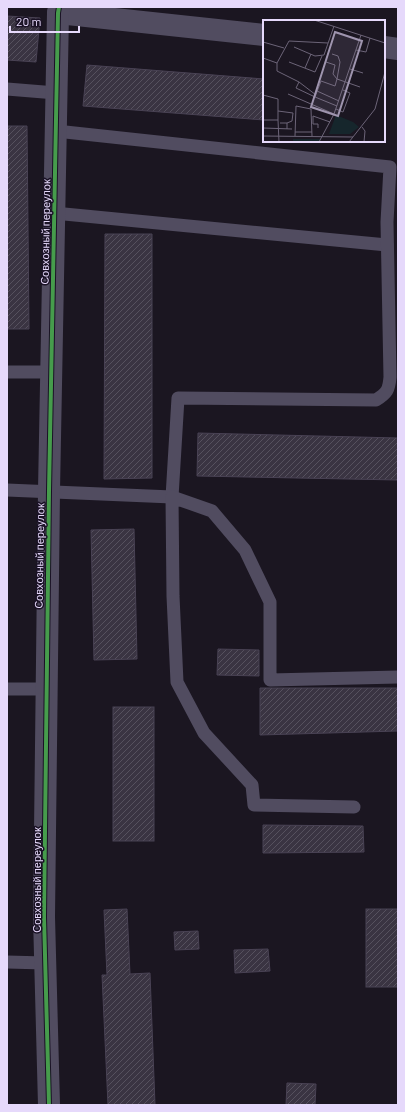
<svg xmlns="http://www.w3.org/2000/svg" width="405" height="1112" viewBox="0 0 405 1112" font-family="Barlow,sans-serif">
<defs>
<pattern id="building-hatch" width="6" height="6" patternUnits="userSpaceOnUse"><rect width="6" height="6" fill="#3a3442"/><path d="M-1 1l2-2M0 6l6-6M5 7l2-2" fill="none" stroke="#56515e"/></pattern>
</defs>
<rect width="100%" height="100%" fill="#1b1621"/>
<g fill="url(#building-hatch)" stroke="#494254">
<polygon points="7,16 40,18 36,62 7,60"/>
<polygon points="87,65 264,79 264,120 83,106"/>
<polygon points="7,126 27,126 29,329 7,329"/>
<polygon points="105,234 152,234 152,478 104,479"/>
<polygon points="198,433 398,438 398,480 197,476"/>
<polygon points="134,529 137,659 94,660 91,530"/>
<polygon points="218,649 259,650 259,676 217,675"/>
<polygon points="260,688 398,688 398,731 260,735"/>
<rect x="113" y="707" width="41" height="134"/>
<polygon points="263,825 363,826 364,852 263,853"/>
<polygon points="127,909 130,974 150,973 155,1105 108,1105 102,975 107,975 104,910"/>
<rect x="366" y="909" width="32" height="78"/>
<polygon points="198,931 199,949 175,950 174,932"/>
<polygon points="268,949 270,971 235,973 234,950"/>
<polygon points="287,1083 316,1084 315,1105 286,1105"/>
</g>
<g fill="none" stroke-linecap="round" stroke-linejoin="round">
<g stroke="#514c60" stroke-width="13">
<polyline points="7,89 56,93"/>
<polyline points="54,213 387,245"/>
<polyline points="7,372 51,372"/>
<path d="M7 490 172 497 178 398 376 400C387 393 389 390 390 377L387 222 390 167 56 131"/>
<polyline points="7,689 46,689"/>
<polyline points="354,807 254,805 252,785 204,733 177,682 173,596 172,497 212,511 245,550 270,602 270,680 398,677"/>
<polyline points="7,962 45,963"/>
</g>
<g stroke="#514c60" stroke-width="22">
<polyline points="58,13 264,35"/>
<polyline points="384,47 398,49"/>
<polyline points="49,1105 44,917 49,491 58,13 59,7"/>
</g>
<g stroke="#1a1225" stroke-width="6">
<polyline id="cycleway" points="49,1105 44,917 49,491 58,13 59,7"/>
</g>
<use href="#cycleway" stroke="#469c4c" stroke-width="4"/>
</g>
<g text-anchor="middle" dominant-baseline="central" stroke-width="3" stroke-linejoin="round" paint-order="stroke">
<g font-size="11" fill="#e6d9fb" stroke="#1a1225">
<text transform="translate(45 232) rotate(-89)">Совхозный переулок</text>
<text transform="translate(39 556) rotate(-89)">Совхозный переулок</text>
<text transform="translate(36 880) rotate(-90)">Совхозный переулок</text>
</g>
</g>
<g transform="translate(263 20)">
<rect width="122" height="122" fill="#1b1621"/>
<path d="M73 95 90 102 96 107 87 114H66ZM30 119H58L56 122H30Z" fill="#16262c"/>
<path fill="none" stroke="#6c6478" stroke-width="1" d="M51 0 122 23M0 22 21 28M31 27 52 36 61 35 71 6M93 30 103 32 107 18M69 34 75 36 77 42 74 59M0 38 14 43 26 21 65 23M26 42 52 52 59 36M63 42 72 45 70 54 74 59M14 43V51L36 62 33 68 52 77M42 48 48 34M87 49 100 53M36 62 53 75M54 71 76 81M25 74 71 94M0 75 15 79V100H0M74 86 52 77 58 61 72 66 74 59 97 67M73 89 80 92 87 73 80 70M15 91 30 93 29 101 24 103M15 100 16 122M17 103H24V109M99 107 102 111 101 122M0 108 29 109M55 108V104H50V96L67 102M32 112H49M0 116 90 117M32 116 33 86 48 89 49 116M56 122 71 94 98 15M86 122 112 89 122 52"/>
<path fill="#9f95af" fill-opacity="0.15" stroke="#9f95af" stroke-width="2" d="M72 12 99 21 75 96 48 87Z"/>
<rect width="122" height="122" fill="none" stroke="#e6d9fb" stroke-width="2"/>
</g>
<rect width="405" height="1112" fill="none" stroke="#e6d9fb" stroke-width="16"/>
<path d="M10 26v6h69v-6" fill="none" stroke="#e6d9fb" stroke-width="2"/>
<text x="16" y="26" font-size="12" fill="#e6d9fb" stroke="#1a1225" stroke-width="3" paint-order="stroke">20 m</text>
</svg>
